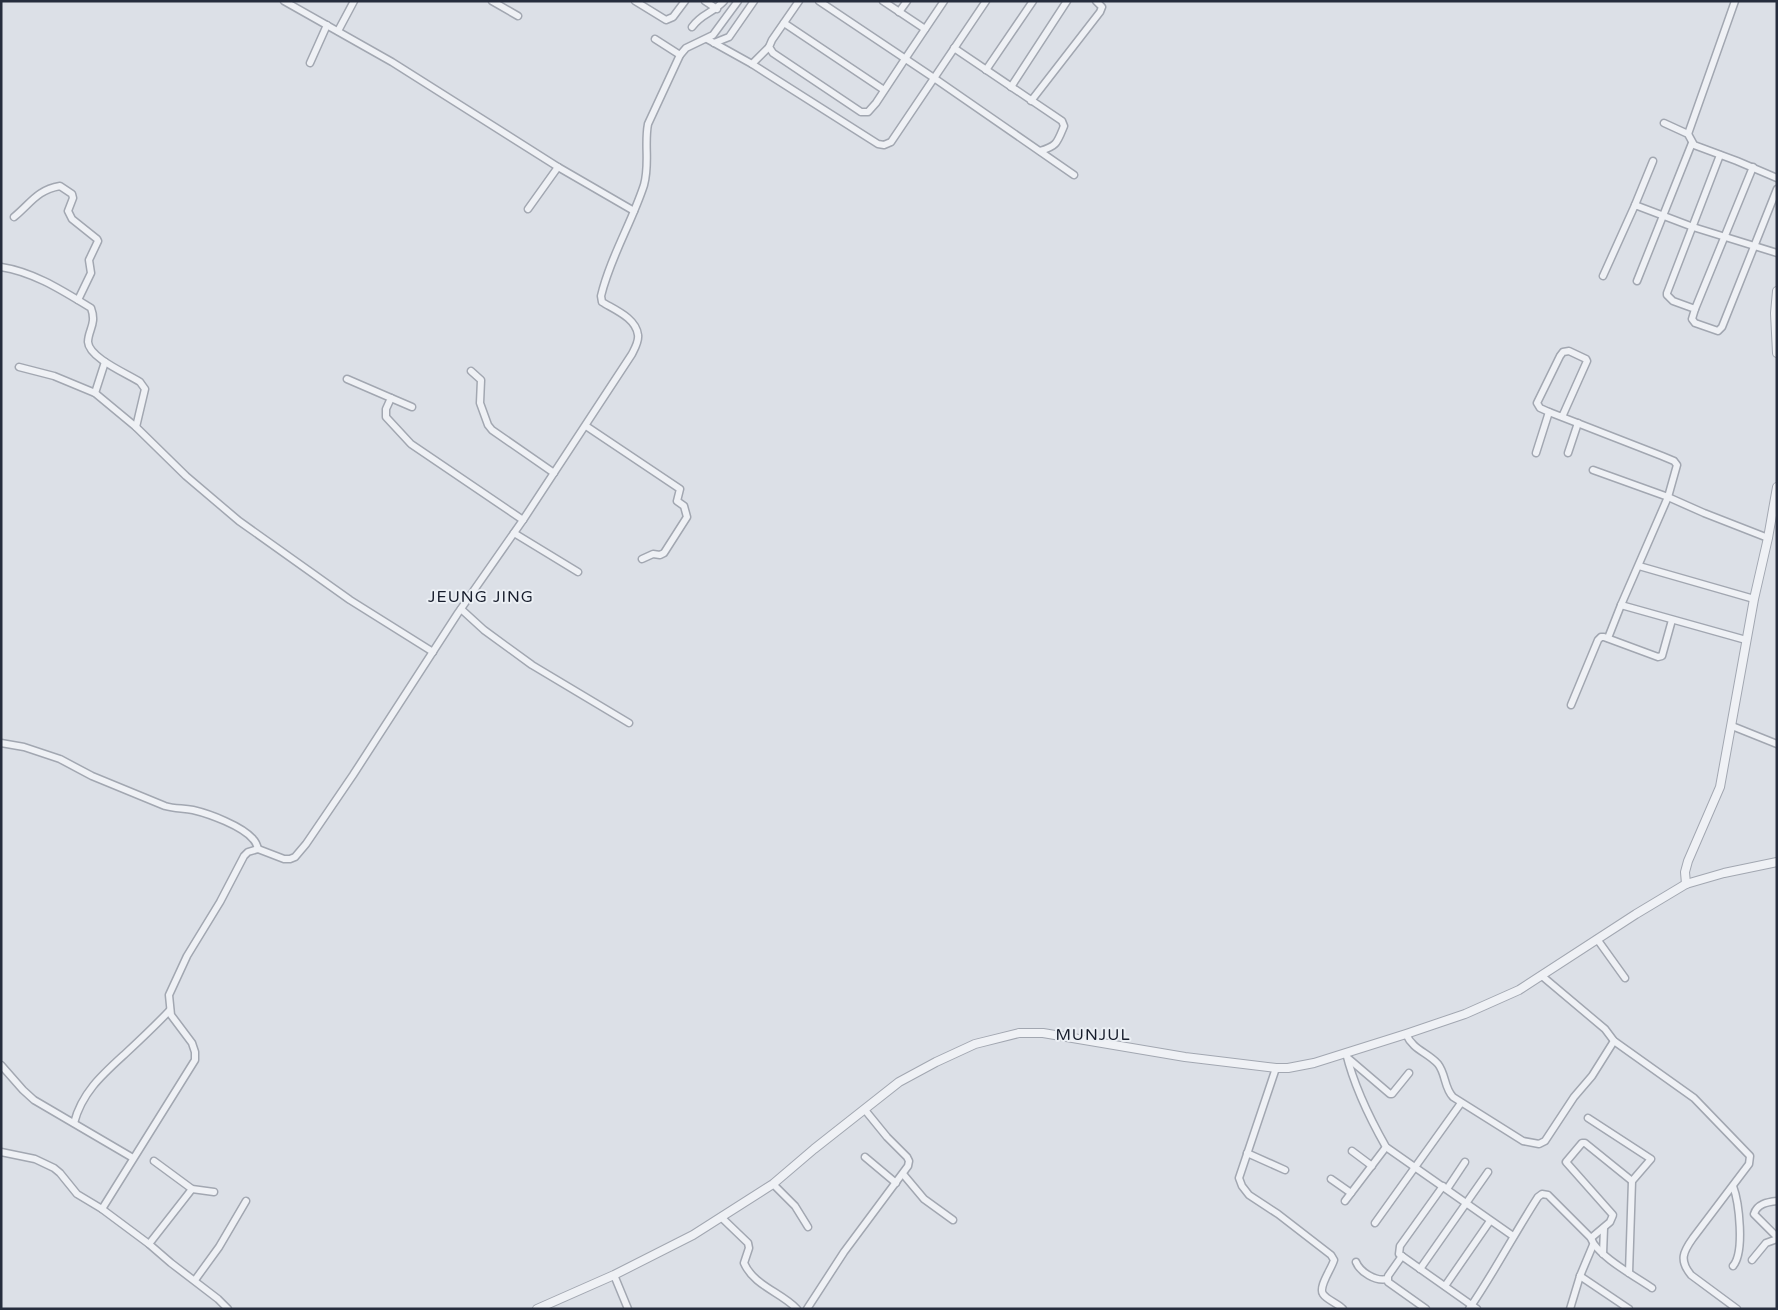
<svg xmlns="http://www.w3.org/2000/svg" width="1778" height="1310" viewBox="0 0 1778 1310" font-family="'Varela Round',sans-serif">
<rect width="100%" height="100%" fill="#dce0e7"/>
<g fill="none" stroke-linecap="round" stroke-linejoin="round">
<g stroke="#a2a7b1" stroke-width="9">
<g id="minor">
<polyline points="284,1 392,62 558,167 634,211"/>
<polyline points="492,1 518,16"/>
<polyline points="635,1 666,20 673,17 685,1"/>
<polyline points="705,1 717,9"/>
<polyline points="799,1 772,40 769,47 773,53 861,112 868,112 876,103 905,59 944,1"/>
<polyline points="819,1 934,78 1074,175"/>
<polyline points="883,1 925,29"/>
<polyline points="899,12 907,1"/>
<polyline points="784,23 884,90"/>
<path d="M692 27C702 13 712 14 724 1"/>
<polyline points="338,31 354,1"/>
<polyline points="655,39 680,55"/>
<polyline points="707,39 752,64 878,144 884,145 891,142 986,1"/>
<polyline points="714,43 729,37 754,1"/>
<path d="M954 48 1062 121 1064 126C1057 143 1057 146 1040 151"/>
<polyline points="310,63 327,25"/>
<polyline points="752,64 769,47"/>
<polyline points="986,70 1033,1"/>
<polyline points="1011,87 1067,1"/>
<polyline points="1031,101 1100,12 1102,7 1096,1"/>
<polyline points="1664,123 1688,134 1694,145 1737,161 1777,178"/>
<polyline points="1688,134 1735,1"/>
<polyline points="1720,155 1667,293 1667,295 1673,301 1695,309 1692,319 1695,323 1718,331 1722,327 1777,189"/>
<polyline points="1635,205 1653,161"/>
<polyline points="528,209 558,167"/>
<path d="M14 217C31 203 37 190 60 186L72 194 73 198 68 211 72 219 97 239 98 241 89 260 91 273 78 300"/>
<path d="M1 267C34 272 63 291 91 308 97 324 88 330 88 342 89 358 128 374 140 382L145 389 136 427"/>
<polyline points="1603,276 1635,205 1693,227 1777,253"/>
<polyline points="1637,281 1692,143"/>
<polyline points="1695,309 1753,167"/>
<polyline points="19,367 54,376 95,393 136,427 186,476 239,521 350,600 433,652"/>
<polyline points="471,371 481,380 480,403 488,425 492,430 554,473"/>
<polyline points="347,379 391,398 386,409 386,417 411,444 523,520"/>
<polyline points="95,393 105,362"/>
<polyline points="391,398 412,407"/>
<polyline points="1562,417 1587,361 1586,359 1569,351 1563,352 1560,356 1537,403 1540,408 1549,412 1662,456 1674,461 1677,465 1668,497 1621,605 1608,638"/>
<polyline points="586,426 680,489 677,501 684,506 687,517 664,553 660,555 653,554 642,559"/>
<polyline points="1536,453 1549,412"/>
<polyline points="1568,453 1578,423"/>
<polyline points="1593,470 1668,497 1704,513 1768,538"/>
<polyline points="514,533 578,572"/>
<polyline points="1639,566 1754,599"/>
<polyline points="1621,605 1746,640"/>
<polyline points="461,609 484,630 532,665 629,723"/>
<polyline points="1571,705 1598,640 1601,637 1604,637 1658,657 1662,656 1672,620"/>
<polyline points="1732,726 1777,744"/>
<path d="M1 743 24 747 60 759 92 776 165 806C175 809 183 808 193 810 210 814 242 826 253 839 256 842 257 845 258 849"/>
<polyline points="1597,939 1625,978"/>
<path d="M1542 976 1605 1029 1614 1041 1694 1098 1750 1156 1749 1164 1693 1238C1683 1252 1679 1260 1691 1275L1737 1309"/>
<path d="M1406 1034C1413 1050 1427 1052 1438 1064 1446 1074 1444 1088 1453 1097L1523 1141 1539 1144 1545 1141 1574 1097 1592 1076 1614 1041"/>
<path d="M1346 1053C1354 1086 1369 1117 1386 1147L1513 1236"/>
<polyline points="1349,1059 1390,1094 1392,1094 1409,1073"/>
<polyline points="1,1065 23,1090 34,1100 133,1158"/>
<path d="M1276 1068 1239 1178 1242 1186 1249 1195 1278 1214 1331 1255 1334 1260C1332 1268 1318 1287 1323 1294 1327 1300 1337 1303 1343 1309"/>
<polyline points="1588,1118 1651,1159 1632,1181 1629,1273"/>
<path d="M74 1123C82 1092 103 1074 126 1053 141 1039 156 1025 170 1010"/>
<polyline points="1352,1151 1372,1166"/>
<polyline points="1,1152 35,1159 54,1168 60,1173 77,1194 102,1209 149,1244 171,1263 218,1299 228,1309"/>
<polyline points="1247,1153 1285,1170"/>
<polyline points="865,1157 896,1183"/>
<polyline points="154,1161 192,1189 214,1192"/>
<polyline points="903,1174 924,1199 953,1220"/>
<polyline points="1331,1179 1351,1193"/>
<polyline points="773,1184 795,1206 808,1227"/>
<polyline points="1443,1186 1400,1246 1399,1254 1477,1309"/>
<path d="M1733 1186C1739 1202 1745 1252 1733 1266"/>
<polyline points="1447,1189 1465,1162"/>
<polyline points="1345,1201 1386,1147"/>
<path d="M1777 1201C1767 1202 1757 1204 1754 1214L1777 1237"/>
<path d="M102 1209 195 1060V1052L192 1043 171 1015 169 995 187 956 220 902 244 856 248 852 258 849 284 859H290L295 857 306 844 353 775 458 613 523 520 632 354C635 348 639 341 638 335 636 318 615 310 602 302L601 296C610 258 632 222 644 185 650 163 644 145 648 124L680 55 686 48 713 35 738 1"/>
<path d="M721 1217 748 1243 749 1248 744 1263C754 1286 781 1292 797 1309"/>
<polyline points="1375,1223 1461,1103"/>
<polyline points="1591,1238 1610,1222 1613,1215 1566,1162 1582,1143 1585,1143 1632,1181"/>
<polyline points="149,1244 192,1189"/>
<polyline points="1603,1254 1604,1228"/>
<polyline points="1402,1256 1388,1276 1388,1282 1426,1309"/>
<polyline points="1752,1260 1766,1243 1777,1239"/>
<path d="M1356 1262C1360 1272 1376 1282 1387 1279"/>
<polyline points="1420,1269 1488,1172"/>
<polyline points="614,1275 628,1309"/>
<polyline points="1580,1276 1629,1309"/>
<polyline points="195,1280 219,1247 246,1201"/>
<polyline points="1445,1286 1490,1221"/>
<polyline points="807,1309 844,1252 908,1166 909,1161 907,1157 887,1137 865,1110"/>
<path d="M1469 1309C1494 1273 1514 1234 1538 1197L1542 1194 1548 1195 1591 1238C1596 1255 1636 1277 1652 1288"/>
<polyline points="1570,1309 1580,1276 1593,1245"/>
</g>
</g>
<g stroke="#a2a7b1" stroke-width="10">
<g id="tertiary">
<polyline points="1777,291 1775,313 1777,353"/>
<polyline points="1686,884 1685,872 1688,861 1720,787 1754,599 1768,538 1777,487"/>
<polyline points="537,1309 614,1275 693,1235 773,1184 814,1149 899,1082 936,1062 975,1044 1019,1033 1043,1033 1185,1057 1276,1068 1288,1068 1314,1063 1406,1034 1465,1014 1519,990 1636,914 1686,884 1724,873 1777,862"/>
</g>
</g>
<use href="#minor" stroke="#eff1f5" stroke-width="6"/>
<use href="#tertiary" stroke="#eff1f5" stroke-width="8"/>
</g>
<g text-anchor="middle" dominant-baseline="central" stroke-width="4" stroke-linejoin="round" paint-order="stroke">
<g font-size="16" letter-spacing="1" fill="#181e2d" stroke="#ebeff4">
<text x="481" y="597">JEUNG JING</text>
<text x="1093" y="1035">MUNJUL</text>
</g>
</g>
<rect width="1778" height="1310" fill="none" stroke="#262d3d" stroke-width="5"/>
</svg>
